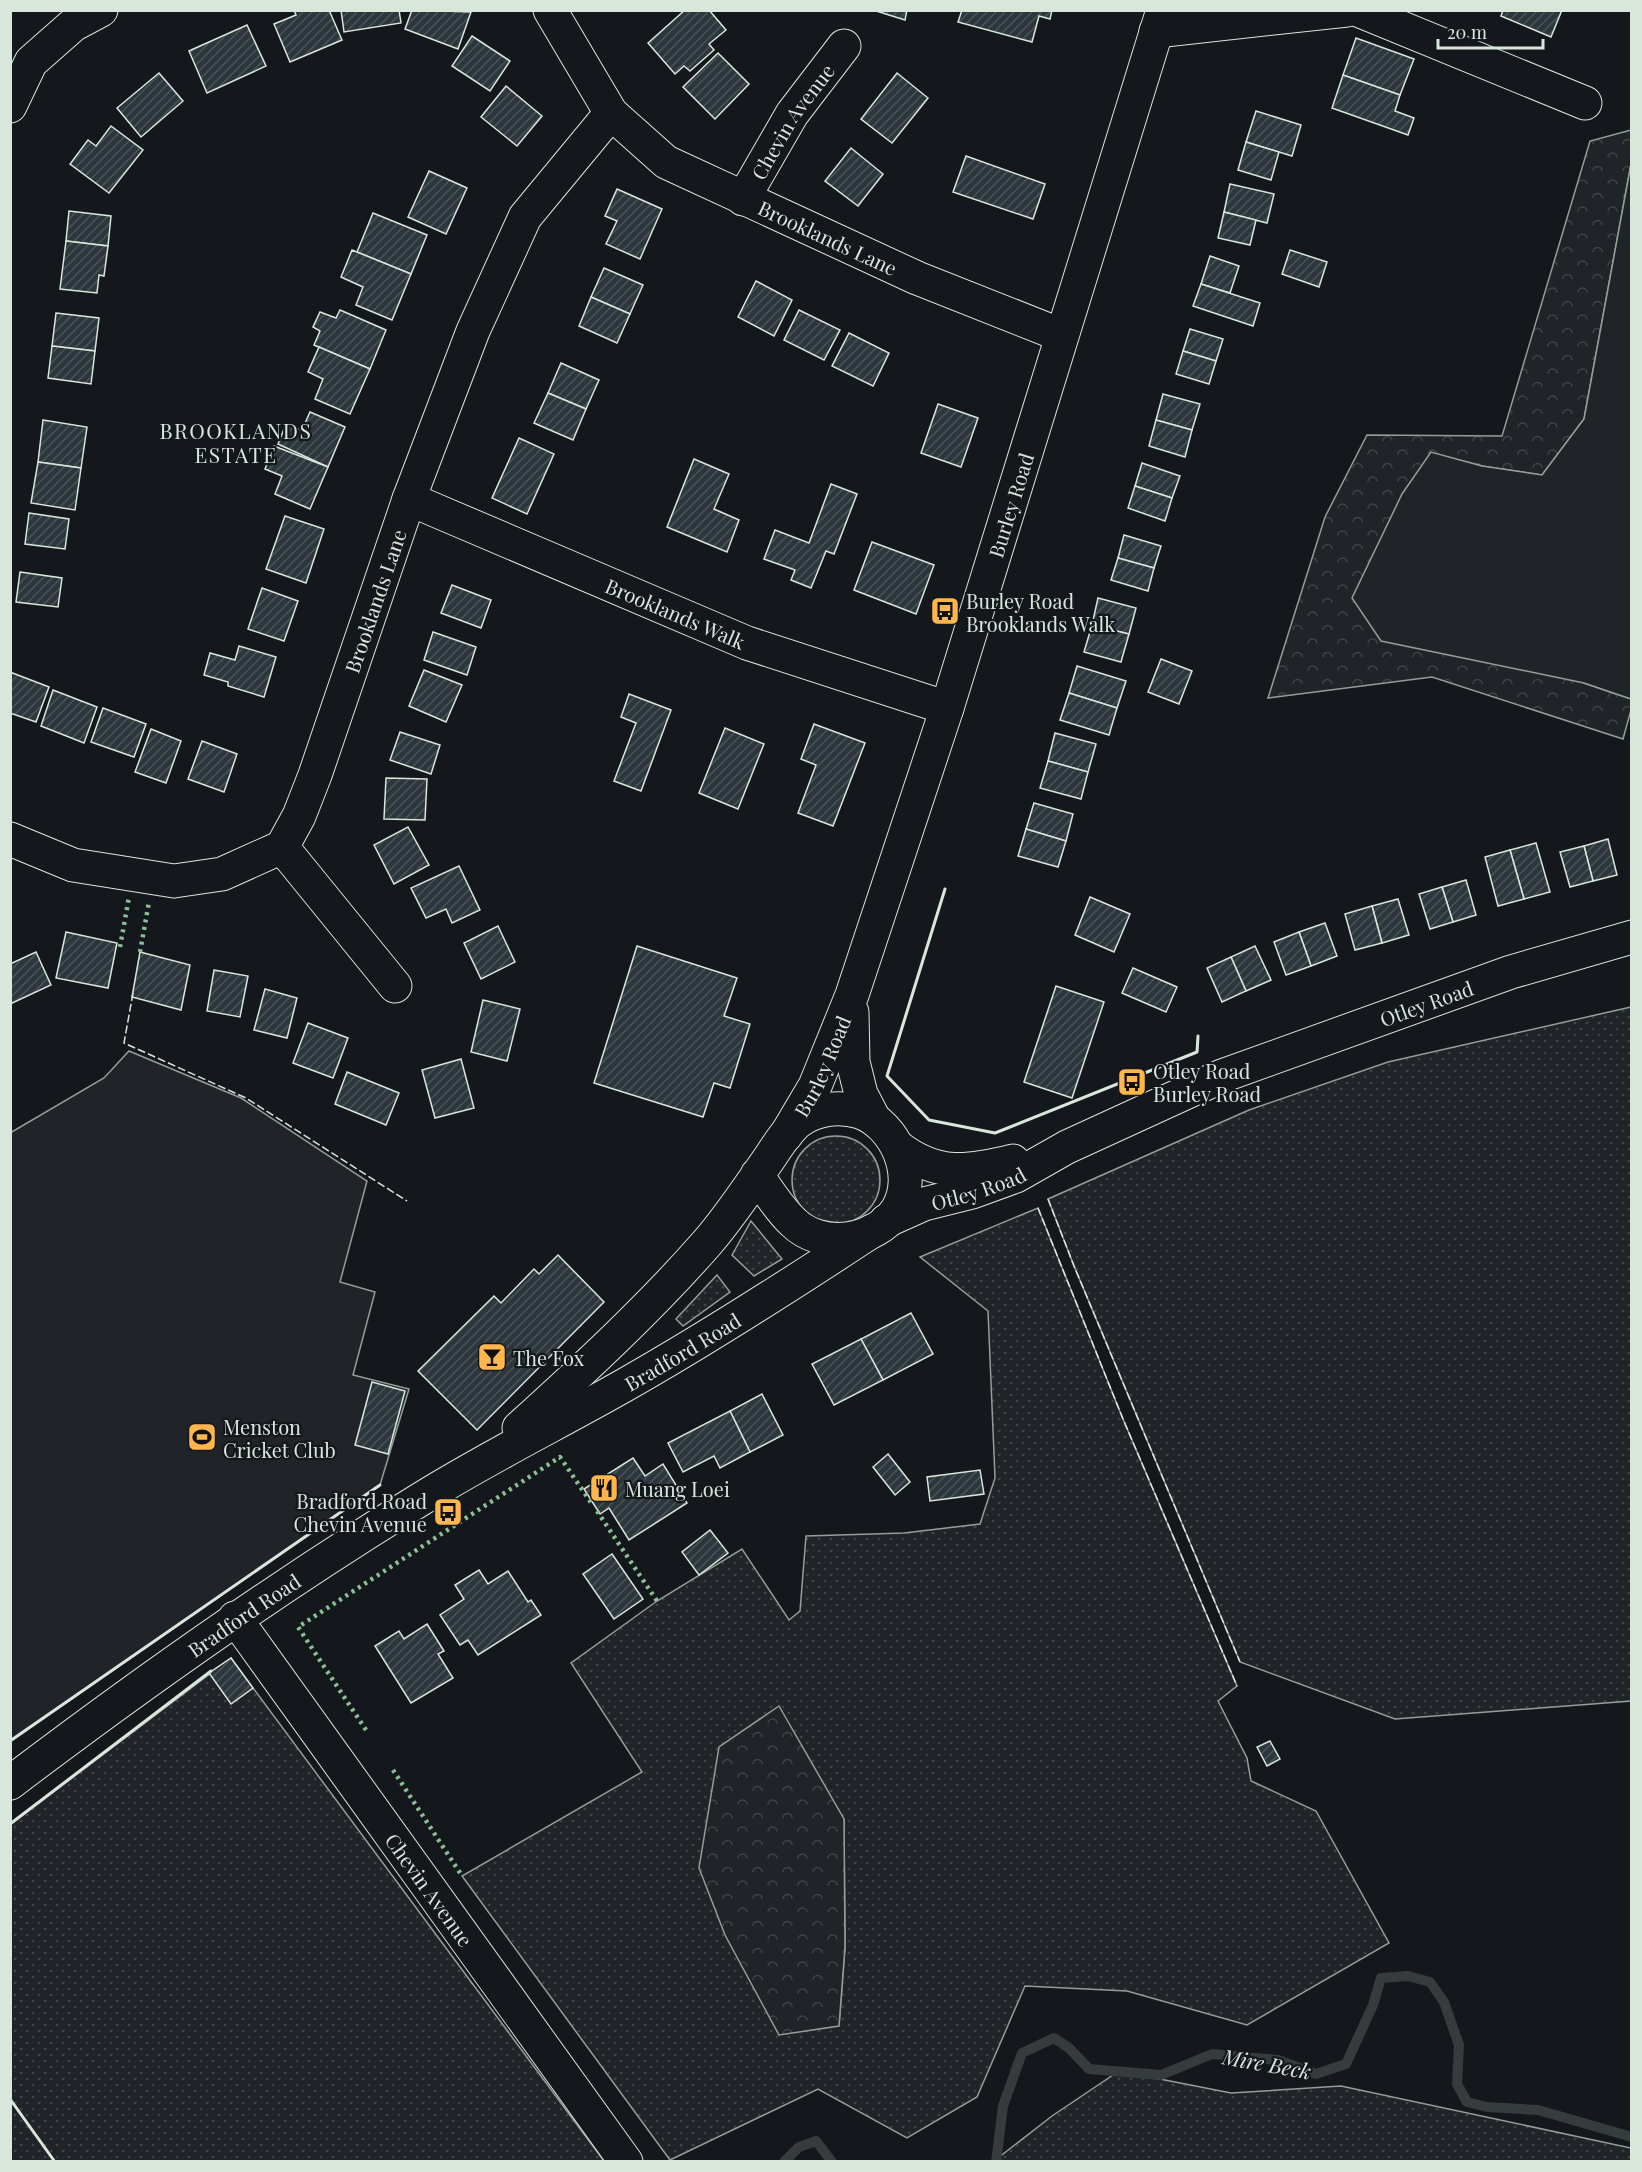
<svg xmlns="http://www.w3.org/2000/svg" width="1642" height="2172" viewBox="0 0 1642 2172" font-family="'Playfair Display',serif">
<defs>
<pattern id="grass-dots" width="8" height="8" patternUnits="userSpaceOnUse" patternTransform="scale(1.5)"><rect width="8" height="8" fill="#202428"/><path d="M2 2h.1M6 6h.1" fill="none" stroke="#404447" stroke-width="1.8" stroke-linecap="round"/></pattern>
<pattern id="forest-crowns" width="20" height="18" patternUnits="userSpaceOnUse" patternTransform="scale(1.5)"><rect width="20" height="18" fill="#202428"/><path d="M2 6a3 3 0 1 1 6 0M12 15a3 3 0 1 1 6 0" fill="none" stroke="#404447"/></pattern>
<pattern id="building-hatch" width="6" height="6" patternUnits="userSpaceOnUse" patternTransform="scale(1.5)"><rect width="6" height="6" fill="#2c363c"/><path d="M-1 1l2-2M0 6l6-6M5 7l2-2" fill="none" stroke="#4a5358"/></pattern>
</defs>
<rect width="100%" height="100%" fill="#14181c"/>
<g fill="url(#grass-dots)" stroke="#939e99" stroke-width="1.5" fill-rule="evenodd">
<polygon points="1631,1007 1631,1701 1395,1719 1240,1662 1074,1266 1048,1199 1249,1110 1388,1062"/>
<circle cx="836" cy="1180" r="44"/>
<path d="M1038 1208 1123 1419 1237 1686 1218 1701 1247 1758 1251 1781 1316 1811 1389 1943 1247 2025 1127 1991 1025 1986 977 2097 907 2138 818 2089 670 2160 462 1876 642 1772 571 1663 657 1601 742 1549 789 1620 800 1611 806 1536 904 1533 980 1524 995 1478 988 1311 920 1257ZM844 1819 845 1947 839 2026Z"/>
<polygon points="751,1221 782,1259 754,1276 732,1255"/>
<polygon points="717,1275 730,1292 683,1326 676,1319"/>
<polygon points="231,1658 253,1688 604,2161 11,2162 11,1824"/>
<polygon points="1119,2071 1231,2093 1341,2086 1631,2148 1631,2161 994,2161 1052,2116"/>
</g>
<g fill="url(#forest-crowns)" stroke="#939e99" stroke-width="1.5">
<polygon points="1631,130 1631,164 1584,419 1542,475 1482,466 1431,453 1584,683 1631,699 1631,710 1623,739 1432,677 1268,698 1325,517 1367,435 1502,436 1590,141"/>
<polygon points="779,1706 844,1819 845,1947 839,2026 779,2035 725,1935 699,1868 719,1747"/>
</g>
<g fill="#202428" stroke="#939e99" stroke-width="1.5">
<polygon points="1631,164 1631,699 1584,683 1381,641 1352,598 1402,494 1431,452 1482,466 1542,475 1584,419"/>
<polygon points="129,1051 241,1098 367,1181 340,1282 375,1292 353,1375 409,1389 380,1485 11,1741 10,1133 104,1078"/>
</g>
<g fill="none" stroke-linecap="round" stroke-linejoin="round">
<g stroke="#363b3e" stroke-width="10">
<polyline points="784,2162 799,2147 816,2141 832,2162"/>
<polyline points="996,2162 1003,2106 1022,2053 1054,2038 1069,2048 1089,2069 1161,2075 1212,2054 1278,2060 1316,2074 1346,2064 1373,2005 1381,1978 1408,1976 1430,1982 1444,2002 1459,2045 1457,2084 1467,2102 1487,2107 1538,2110 1632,2137"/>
</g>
</g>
<g fill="url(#building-hatch)" stroke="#d8e6dc" stroke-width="1.5">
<polygon points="294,10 329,10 342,40 290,62 274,24 296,15"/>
<polygon points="341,10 399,10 401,23 344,32"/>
<polygon points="412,10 471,12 458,49 405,29"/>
<polygon points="685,10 709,10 726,30 709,44 714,50 690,71 684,66 675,74 648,43"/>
<polygon points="873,10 907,10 905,20"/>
<polygon points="962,10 1052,10 1050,19 1039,16 1032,42 958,22"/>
<polygon points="1503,10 1562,10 1551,37 1501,16"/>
<polygon points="247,25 266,66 207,93 189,51"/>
<polygon points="472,36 510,61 490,91 452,66"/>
<polygon points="1356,38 1414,59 1400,95 1343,75"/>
<polygon points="718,53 749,84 715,119 683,87"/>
<polygon points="159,73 183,101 141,137 117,108"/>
<polygon points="897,73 928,98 892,143 861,119"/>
<polygon points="1343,75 1400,95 1395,111 1414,118 1408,135 1332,108"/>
<polygon points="506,86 542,116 517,146 481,117"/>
<polygon points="1256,111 1301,125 1292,156 1246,142"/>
<polygon points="111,126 143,150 109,193 70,164 88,140 96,146"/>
<polygon points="1246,142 1279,152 1271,180 1238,170"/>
<polygon points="851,148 883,174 858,206 825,181"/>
<polygon points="966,156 1045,184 1033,219 953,192"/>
<polygon points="429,171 467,188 446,234 408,217"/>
<polygon points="1230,184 1274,194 1267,223 1224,212"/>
<polygon points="617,189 662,209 640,259 606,244 617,221 605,216"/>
<polygon points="69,211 111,216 108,246 66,241"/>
<polygon points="1224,212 1256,220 1250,245 1218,238"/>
<polygon points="373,213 427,235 411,274 357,252"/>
<polygon points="66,241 108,246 104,276 99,275 97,293 60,289"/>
<polygon points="352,250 411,274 392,320 356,305 363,287 341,277"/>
<polygon points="1290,250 1327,262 1319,287 1282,274"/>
<polygon points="1210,256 1239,266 1230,293 1201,284"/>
<polygon points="604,268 643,285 630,314 591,297"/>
<polygon points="756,281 792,300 774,336 738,317"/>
<polygon points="1201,284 1260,303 1253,326 1193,306"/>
<polygon points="591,297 630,314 617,343 579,326"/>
<polygon points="340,310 386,330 370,369 314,345 320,331 313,327 320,312 336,318"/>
<polygon points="799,310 840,330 824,360 784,340"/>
<polygon points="56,313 99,318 95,351 52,346"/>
<polygon points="1190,329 1223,339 1216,361 1183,351"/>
<polygon points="849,333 889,353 873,386 832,366"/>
<polygon points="52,346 95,351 91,384 48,378"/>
<polygon points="319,347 370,369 350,414 315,399 323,379 308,372"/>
<polygon points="1183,351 1216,361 1209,384 1176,374"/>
<polygon points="561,363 599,380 586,409 548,393"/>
<polygon points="548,393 586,409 573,440 534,423"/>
<polygon points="1163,394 1200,404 1192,430 1156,420"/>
<polygon points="938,404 978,418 961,467 921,453"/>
<polygon points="310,412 345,427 328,467 278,444 286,424 302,430"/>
<polygon points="43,420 87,427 81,468 38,462"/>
<polygon points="1156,420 1192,430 1185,457 1149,446"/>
<polygon points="519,438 554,454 527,514 492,498"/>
<polygon points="274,446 328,467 310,509 275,494 282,476 265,469"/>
<polygon points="694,459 729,474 714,509 739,520 727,552 667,527"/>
<polygon points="38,462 81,468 75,510 31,503"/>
<polygon points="1142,463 1180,476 1172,498 1135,486"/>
<polygon points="831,484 857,494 834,554 826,551 811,588 791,580 795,570 764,559 775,530 809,543"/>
<polygon points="1135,486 1172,498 1165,521 1128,508"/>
<polygon points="29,513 69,519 65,549 25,544"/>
<polygon points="285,516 324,529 306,583 266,569"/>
<polygon points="1124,535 1161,546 1154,568 1118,558"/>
<polygon points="872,542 934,565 916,614 854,590"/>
<polygon points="1118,558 1154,568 1148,591 1111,580"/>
<polygon points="20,572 62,578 58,607 16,602"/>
<polygon points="452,585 491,600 481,628 441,613"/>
<polygon points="262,588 298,601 284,641 248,629"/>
<polygon points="1098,598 1136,608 1129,634 1092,625"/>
<polygon points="1092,625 1129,634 1121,662 1084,652"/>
<polygon points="433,632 476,647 467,675 424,660"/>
<polygon points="239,646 276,657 264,697 228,686 228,682 204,675 210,653 235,660"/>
<polygon points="1161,659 1192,671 1179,704 1148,692"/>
<polygon points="1077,666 1126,681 1117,708 1069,693"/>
<polygon points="424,670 462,685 446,722 409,706"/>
<polygon points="10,672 49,687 36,722 10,713"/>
<polygon points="53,690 97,707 84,743 41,726"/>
<polygon points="1069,693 1117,708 1109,735 1060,720"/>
<polygon points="629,694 671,710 641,791 614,781 636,723 621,717"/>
<polygon points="103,708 146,724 134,757 91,742"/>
<polygon points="814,724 865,743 833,826 798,813 816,765 801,759"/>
<polygon points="725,728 764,744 738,809 699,793"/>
<polygon points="151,729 181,741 166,783 135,772"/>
<polygon points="400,732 440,745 431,774 390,760"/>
<polygon points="1055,733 1096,744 1088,772 1048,761"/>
<polygon points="202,741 237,754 224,792 188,779"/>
<polygon points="1048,761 1088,772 1081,799 1040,788"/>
<polygon points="386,778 427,779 425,820 384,819"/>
<polygon points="1034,803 1073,814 1066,841 1026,829"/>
<polygon points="408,827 429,865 394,884 374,845"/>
<polygon points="1026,829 1066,841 1058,867 1018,856"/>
<polygon points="1608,839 1617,875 1593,881 1584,846"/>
<polygon points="1536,843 1550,892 1524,899 1510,850"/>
<polygon points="1584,846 1593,881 1570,887 1560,852"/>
<polygon points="1510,850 1524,899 1498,906 1485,857"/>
<polygon points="459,866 480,910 452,923 446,909 426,918 411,888"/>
<polygon points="1466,880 1476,915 1453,922 1442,887"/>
<polygon points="1442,887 1453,922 1430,929 1419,894"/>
<polygon points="1090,897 1130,914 1114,952 1075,935"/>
<polygon points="1398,899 1409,935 1382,943 1372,906"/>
<polygon points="1372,906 1382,943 1355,950 1345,914"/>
<polygon points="1325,923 1337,956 1311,966 1299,932"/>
<polygon points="498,926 515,962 481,979 464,943"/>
<polygon points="66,932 117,943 108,988 56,978"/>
<polygon points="1299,932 1311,966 1286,975 1274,942"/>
<polygon points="637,946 737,978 724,1016 750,1024 730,1088 714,1083 703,1117 594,1083"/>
<polygon points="1255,946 1271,980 1246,991 1231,957"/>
<polygon points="36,952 51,985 10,1004 10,964"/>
<polygon points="140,952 190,965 181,1010 132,997"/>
<polygon points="1231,957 1246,991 1222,1002 1207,968"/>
<polygon points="1133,968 1177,987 1166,1012 1122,993"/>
<polygon points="214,970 248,976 240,1017 207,1011"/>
<polygon points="1056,986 1104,1002 1072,1098 1024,1082"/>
<polygon points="265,989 297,998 287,1038 254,1030"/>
<polygon points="483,1000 520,1009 507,1061 471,1052"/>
<polygon points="308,1023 348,1038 333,1078 293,1063"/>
<polygon points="461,1059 474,1108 435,1118 422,1070"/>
<polygon points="347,1072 399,1093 386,1125 335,1104"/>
<polygon points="558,1255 604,1302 477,1430 418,1371 494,1296 501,1303 534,1269 539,1274"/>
<polygon points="911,1313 933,1354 883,1380 861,1339"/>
<polygon points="861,1339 883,1380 834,1405 812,1364"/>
<polygon points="372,1382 405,1391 388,1454 355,1445"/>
<polygon points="762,1394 783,1435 750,1452 730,1411"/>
<polygon points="730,1411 750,1452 720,1468 714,1456 683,1472 668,1443"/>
<polygon points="888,1454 910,1482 895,1495 873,1467"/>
<polygon points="633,1458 645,1476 663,1464 687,1503 629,1540 609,1508 600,1514 584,1489"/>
<polygon points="980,1470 984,1494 930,1501 927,1477"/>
<polygon points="710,1530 728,1553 699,1575 682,1552"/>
<polygon points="612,1554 643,1599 614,1619 583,1574"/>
<polygon points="479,1570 488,1584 508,1571 528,1602 531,1600 541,1615 478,1655 468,1640 460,1645 440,1615 464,1599 455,1585"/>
<polygon points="427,1624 444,1651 438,1654 453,1678 411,1703 375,1646 399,1631 404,1639"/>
<polygon points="231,1658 253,1688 231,1704 209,1673"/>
<polygon points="1270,1741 1280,1759 1267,1766 1257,1747"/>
</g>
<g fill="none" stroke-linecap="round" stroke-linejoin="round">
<g stroke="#d8e6dc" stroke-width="35">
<g id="minor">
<path id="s1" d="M550 10 611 113 666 162 917 278 1061 335"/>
<polyline points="1358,10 1585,103"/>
<polyline points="1156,31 1347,10"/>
<polyline points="10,106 31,62 73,25 101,10"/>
<path id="s2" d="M743 199 792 114 844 46"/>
<path id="s3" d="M409 499 747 643 947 708"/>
<path id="s4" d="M10 839 73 865 174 881 222 874 282 847 299 816 315 775 409 499 473 331 525 217 611 113"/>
<polyline points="282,847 395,986"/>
<path id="s5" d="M235 1618 626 2162"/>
</g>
</g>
<g stroke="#d8e6dc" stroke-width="35">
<g id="major">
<polyline points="852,1012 853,1062 861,1094 874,1119"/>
<path id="s6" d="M786 1135 815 1086 852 995 947 708 1163 10"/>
<path d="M898 1147C937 1177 968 1172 1013 1161"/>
<path id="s7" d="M886 1221 924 1204 972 1192 1016 1176 1067 1147 1222 1076 1511 972 1632 937"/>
<path d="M519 1428C584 1369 649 1309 706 1244 728 1219 747 1190 766 1163 776 1149 785 1132 799 1121 817 1108 840 1106 860 1112 896 1125 918 1176 897 1210 875 1243 821 1250 793 1222 779 1209 768 1191 757 1175"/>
<path id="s8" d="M10 1783C143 1682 279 1586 421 1499 487 1458 556 1424 623 1386 708 1338 790 1285 872 1231"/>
</g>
</g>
<use href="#minor" stroke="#14181c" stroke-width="33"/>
<use href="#major" stroke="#14181c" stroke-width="33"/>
<g stroke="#8ac095" stroke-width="4.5" stroke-dasharray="3 4.5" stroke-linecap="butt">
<polyline points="120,947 129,897"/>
<polyline points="140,952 149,902"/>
<polyline points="597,1511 657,1601"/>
<polyline points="366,1730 298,1627 560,1457 592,1504"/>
<polyline points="393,1770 462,1876"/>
</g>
<g stroke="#d8e6dc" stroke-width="1.5" stroke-dasharray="8 3" stroke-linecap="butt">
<polyline points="133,993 124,1043 246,1098 407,1201"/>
<polyline points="1048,1199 1074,1266 1240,1662"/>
<polyline points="1038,1208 1123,1419 1237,1686"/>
</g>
<g stroke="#d8e6dc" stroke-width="3">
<polyline points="945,889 887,1076 929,1120 995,1133 1197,1052 1198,1036"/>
<polyline points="10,1741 380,1485"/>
<polyline points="10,1824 211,1671"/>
<polyline points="10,2099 55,2162"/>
</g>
</g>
<defs>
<g id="bus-square" transform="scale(1.5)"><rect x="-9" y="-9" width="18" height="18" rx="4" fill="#ffb74d" stroke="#14181c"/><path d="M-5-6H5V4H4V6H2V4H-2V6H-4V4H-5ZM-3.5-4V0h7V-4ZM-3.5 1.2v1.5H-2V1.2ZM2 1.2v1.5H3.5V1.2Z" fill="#111"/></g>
<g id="bar-square" transform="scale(1.5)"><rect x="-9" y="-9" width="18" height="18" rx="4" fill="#ffb74d" stroke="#14181c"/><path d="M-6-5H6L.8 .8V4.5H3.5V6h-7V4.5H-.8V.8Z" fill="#111"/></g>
<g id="stadium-square" transform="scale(1.5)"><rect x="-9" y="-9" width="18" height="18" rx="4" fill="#ffb74d" stroke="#14181c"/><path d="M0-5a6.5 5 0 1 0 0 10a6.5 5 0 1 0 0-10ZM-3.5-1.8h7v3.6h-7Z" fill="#111"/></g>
<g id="restaurant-square" transform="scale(1.5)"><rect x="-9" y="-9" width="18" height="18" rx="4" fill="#ffb74d" stroke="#14181c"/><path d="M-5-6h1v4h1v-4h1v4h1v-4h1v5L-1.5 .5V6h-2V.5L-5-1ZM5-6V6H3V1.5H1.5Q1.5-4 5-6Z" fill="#111"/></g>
</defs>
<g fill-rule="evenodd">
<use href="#bus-square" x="945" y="611"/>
<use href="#bus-square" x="1132" y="1082"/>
<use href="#bar-square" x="492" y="1357"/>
<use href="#stadium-square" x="202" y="1437"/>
<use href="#restaurant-square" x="604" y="1488"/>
<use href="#bus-square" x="448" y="1512"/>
</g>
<g text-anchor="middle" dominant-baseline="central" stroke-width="4.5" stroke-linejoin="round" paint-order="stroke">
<g font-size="20" fill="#d8e6dc" stroke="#14181c">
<text stroke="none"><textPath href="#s2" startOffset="92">Chevin Avenue</textPath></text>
<text stroke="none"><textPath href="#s1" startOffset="372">Brooklands Lane</textPath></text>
<text stroke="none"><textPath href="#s6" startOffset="670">Burley Road</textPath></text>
<text stroke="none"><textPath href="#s4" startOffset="548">Brooklands Lane</textPath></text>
<text stroke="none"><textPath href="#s3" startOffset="290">Brooklands Walk</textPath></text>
<text stroke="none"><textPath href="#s7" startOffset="584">Otley Road</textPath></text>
<text stroke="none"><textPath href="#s6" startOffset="78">Burley Road</textPath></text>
<text stroke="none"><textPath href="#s7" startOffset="98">Otley Road</textPath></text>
<text stroke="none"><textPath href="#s8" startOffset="800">Bradford Road</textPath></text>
<text stroke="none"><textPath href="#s8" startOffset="288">Bradford Road</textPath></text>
<text stroke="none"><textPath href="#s5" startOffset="334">Chevin Avenue</textPath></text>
</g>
<g font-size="20" fill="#d8e6dc" stroke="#14181c" text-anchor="start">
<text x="966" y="600">Burley Road<tspan x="966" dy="23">Brooklands Walk</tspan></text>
<text x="1153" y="1070">Otley Road<tspan x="1153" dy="23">Burley Road</tspan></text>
<text x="513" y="1357">The Fox</text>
<text x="223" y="1426">Menston<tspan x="223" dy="23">Cricket Club</tspan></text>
<text x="625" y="1488">Muang Loei</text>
<text x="427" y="1500" text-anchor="end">Bradford Road<tspan x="427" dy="23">Chevin Avenue</tspan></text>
</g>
<g font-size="21" letter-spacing="1.5" fill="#d8e6dc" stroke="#14181c">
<text x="236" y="430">BROOKLANDS<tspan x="236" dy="24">ESTATE</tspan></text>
</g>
<g font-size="21" font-style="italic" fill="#d8e6dc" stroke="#14181c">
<text transform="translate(1267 2063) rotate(10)">Mire Beck</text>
</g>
</g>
<rect width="1642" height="2172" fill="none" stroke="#d8e6dc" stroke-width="24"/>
<path d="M1438 39v9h105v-9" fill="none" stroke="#d8e6dc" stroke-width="3"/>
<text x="1447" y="39" font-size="18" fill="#d8e6dc" stroke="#14181c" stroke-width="4.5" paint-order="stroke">20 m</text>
</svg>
